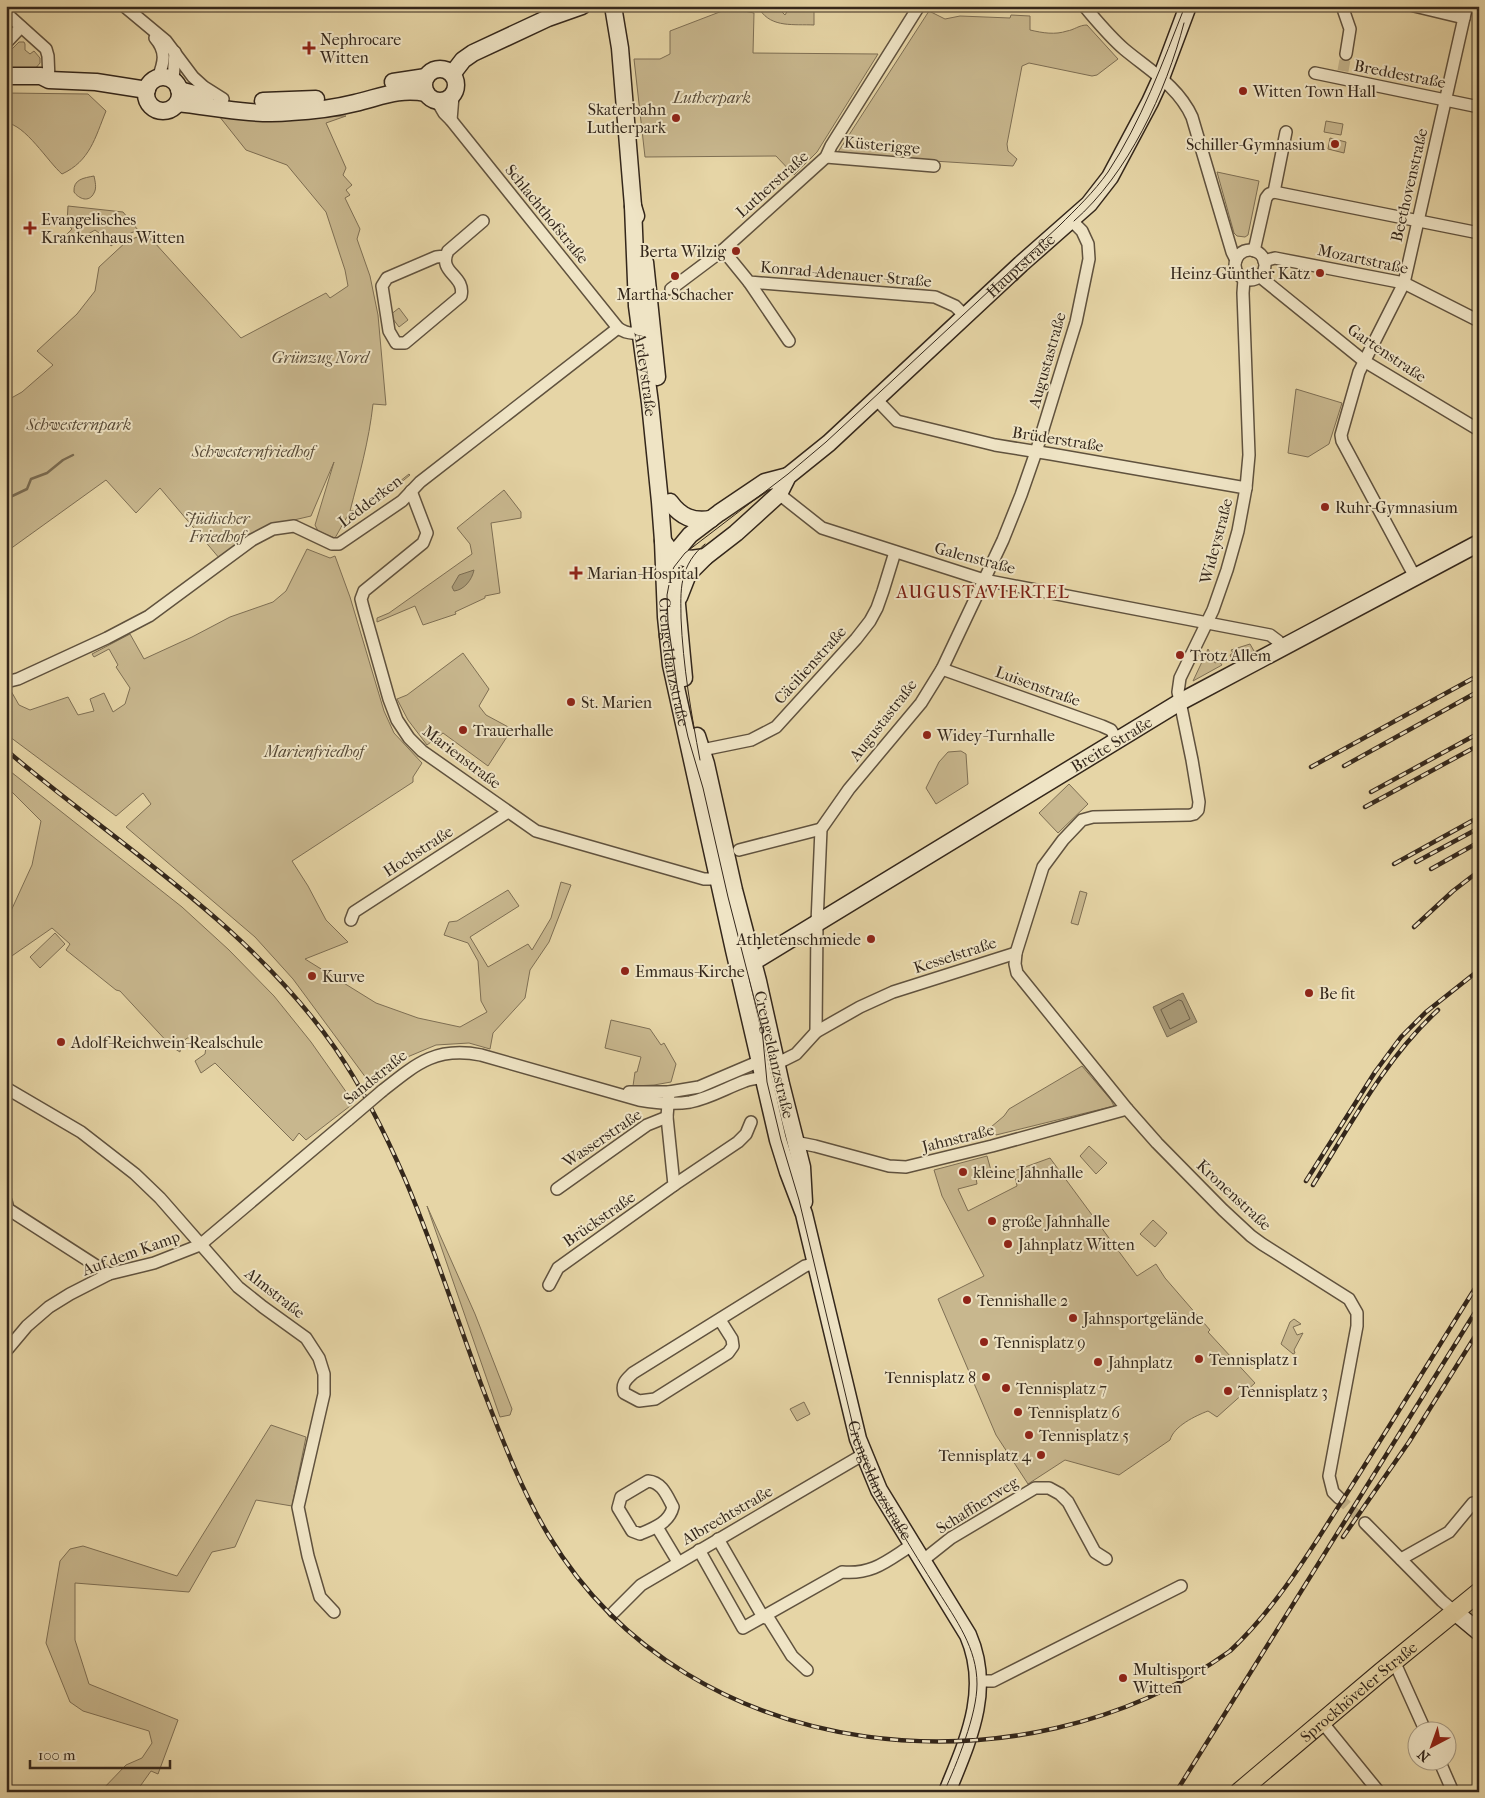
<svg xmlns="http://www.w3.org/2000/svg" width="1485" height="1798" viewBox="0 0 1485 1798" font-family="'IM FELL French Canon',serif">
<rect width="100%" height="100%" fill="#e6d5a6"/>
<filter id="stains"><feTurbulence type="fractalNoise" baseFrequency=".004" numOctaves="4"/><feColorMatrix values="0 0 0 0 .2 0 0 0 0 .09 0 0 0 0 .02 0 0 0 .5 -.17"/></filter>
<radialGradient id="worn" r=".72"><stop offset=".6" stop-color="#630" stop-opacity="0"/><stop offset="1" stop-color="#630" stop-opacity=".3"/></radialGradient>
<g fill="#c8b78e" stroke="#7e6f54">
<path d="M764 6H776L785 15 788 10H798L797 7 787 6H814V25C794 24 772 28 760 10Z"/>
<polygon points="730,8 754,13 753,53 878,54 817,152 794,175 776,156 645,157 634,59 660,59 670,54 670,31"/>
<path d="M929 11 945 19 960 16 1010 18 1011 15 1030 16V30C1043 33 1055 35 1067 31 1074 30 1079 25 1087 25L1118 59 1097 75 1092 76 1029 63 1022 66 1007 144 1008 151 1017 159 1013 166 917 160 838 152Z"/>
<polygon points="19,42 24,42 25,44 25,50 30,54 34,51 40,58 40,63 35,69 6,69 6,55"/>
<path d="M6 93 88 94 106 111C95 138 90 161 62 174 48 162 25 124 6 123Z"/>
<path d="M219 116H346L326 123 346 168 343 175 352 185 346 190 350 195 345 198 360 229 357 239 370 276 378 315 386 405 373 404C369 441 359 476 350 511L365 509 409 474 410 475 364 513 348 515 335 538 318 531 315 525 334 462 311 516 264 527 220 559 160 488 136 513 106 480 6 552V401L22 392 53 365 37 351 77 314 95 291 99 267 127 241 145 234 154 242 241 338 326 293 330 298 348 286 345 270 326 212 287 165 246 150Z"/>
<polygon points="1326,121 1343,124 1341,135 1324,132"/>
<polygon points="1330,138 1346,142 1344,153 1328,149"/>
<polygon points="1217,172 1259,181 1248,235 1245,237 1237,236 1234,233"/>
<path d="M94 176C95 181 97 188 94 193 89 203 79 199 74 192 73 179 84 178 94 176Z"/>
<polygon points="68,206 123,212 138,230 124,236 111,246 108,240 95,230 73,243 66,235 72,229 67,223"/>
<polygon points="399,308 408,320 399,327 390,315"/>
<polygon points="1296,389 1342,403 1329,444 1308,457 1288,453"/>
<polygon points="504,490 521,512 521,518 491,523 500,593 485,596 485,598 455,612 456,614 423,625 415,606 377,622 377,618 389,613 472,554 470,544 457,528"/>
<polygon points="307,549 330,558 335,556 350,597 384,711 394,733 422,763 413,777 413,782 292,861 308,886 326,920 348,942 305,959 376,1003 418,1018 460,1027 487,1012 481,1001 478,961 468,943 444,935 449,922 457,921 508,890 519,906 470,937 488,967 528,944 532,950 551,918 561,882 571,885 549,942 530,970 525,998 493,1033 490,1049 469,1043 436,1045 405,1058 372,1086 293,979 255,937 126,827 151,804 143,793 116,816 6,734 6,692 11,691 19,705 30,710 68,697 78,715 94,711 90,699 104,693 113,712 125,704 130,688 116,667 118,665 109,649 94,657 92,654 130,634 144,659 192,637 230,617 273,602 286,591"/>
<polygon points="1250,644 1254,651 1238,659 1231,657 1230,655 1233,653 1231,650"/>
<polygon points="1208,649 1215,663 1219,661 1222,665 1193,681"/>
<polygon points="463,653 489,689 479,706 486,715 512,729 488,766 443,733 427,745 408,720 397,699 407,695"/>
<polygon points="961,751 966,754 968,784 936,804 926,788 939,762 948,752"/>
<path d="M6 768 182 907 229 950 274 996 311 1042 354 1103 306 1140 299 1133 293 1141 215 1063 201 1073 195 1061 205 1054 206 1047H204C196 1032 181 1035 180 1052L172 1047 120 991 116 990 66 950 70 944 52 928 6 960V917L10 913 32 865 41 821 6 786Z"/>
<polygon points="1069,784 1088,804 1058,833 1039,813"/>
<polygon points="1080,891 1087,893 1078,925 1071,923"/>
<polygon points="55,933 65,944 40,968 30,957"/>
<polygon points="611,1020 650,1029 661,1045 664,1043 676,1064 671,1082 654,1085 633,1086 635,1072 637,1072 641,1057 605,1048"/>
<polygon points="1082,1066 1111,1100 1114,1106 996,1135 991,1127 1004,1116 1009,1109"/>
<polygon points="1089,1146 1107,1163 1096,1174 1080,1156"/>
<path d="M987 1156 992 1174 976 1178 977 1184 958 1189 968 1211 1017 1186 1014 1171 1050 1158 1137 1276 1156 1264 1165 1278 1210 1330 1208 1332 1255 1383 1217 1417 1208 1411C1195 1416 1174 1426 1170 1440L1119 1475 1065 1460 1028 1484 996 1435 938 1299 984 1276 942 1196 934 1170Z"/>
<polygon points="427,1206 475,1314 512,1409 510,1415 500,1417"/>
<polygon points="1153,1220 1167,1233 1155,1247 1140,1234"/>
<polygon points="1294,1319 1301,1324 1293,1327 1297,1335 1303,1333 1294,1350 1295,1353 1293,1354 1281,1344 1290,1322"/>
<polygon points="804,1402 810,1414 797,1421 790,1409"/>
<polygon points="271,1425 306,1437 292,1506 256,1500 235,1547 212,1552 189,1592 75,1583 75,1640 89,1684 178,1720 158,1774 151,1771 136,1792 100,1792 126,1765 142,1758 152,1743 149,1731 83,1711 70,1702 46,1643 60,1561 70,1549 83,1546 177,1576"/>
</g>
<g fill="#a99a77" stroke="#7a6c52">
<path d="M474 570C472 580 464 590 454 591L452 587 459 575Z"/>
<polygon points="1183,993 1197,1022 1167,1037 1153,1007"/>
</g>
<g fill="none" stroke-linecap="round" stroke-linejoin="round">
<polygon stroke="#6e6049" stroke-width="1" points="1179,1000 1182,1001 1190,1019 1170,1029 1161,1010"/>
<polyline stroke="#7a6c52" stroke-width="2.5" points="6,499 27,489 31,479 47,473 63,460 73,455"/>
<g stroke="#c2b28a" stroke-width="11" stroke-dasharray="11 5.5" stroke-linecap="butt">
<polyline points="1343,71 1346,54"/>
<polyline points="1339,1498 1365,1523"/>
</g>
<g stroke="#60523e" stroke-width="14">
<g id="street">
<polyline points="124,6 166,41 193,77 204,87 223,99"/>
<path d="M1084 6C1097 21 1109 36 1124 49 1149 70 1178 86 1192 117L1232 252 1236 260"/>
<polyline points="1342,6 1350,29 1346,54"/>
<polyline points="1414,6 1464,18"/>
<polyline points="6,13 46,49 48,56 49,80"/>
<path d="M155 38C167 52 164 62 158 78"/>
<polyline points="6,43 21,27"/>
<polyline points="1315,73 1479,107"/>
<polyline points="173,81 175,52"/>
<path d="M437 101 444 113 451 120 618 328C627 334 637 335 646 329"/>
<polyline points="451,120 453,96"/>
<polyline points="826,157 934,166"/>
<polyline points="1274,192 1479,233"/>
<polyline points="723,250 749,282 935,297 955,306 965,316"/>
<circle cx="1250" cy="265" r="15"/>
<polyline points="1254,251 1266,198 1269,194 1274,192 1286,132"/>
<path d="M445 256 436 257 387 278 382 286 389 331 396 343H405L461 296C466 275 437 273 448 251L483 221"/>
<polyline points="1264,261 1275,258 1404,283 1479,321"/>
<polyline points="1259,276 1364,361 1479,430"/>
<polyline points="1244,279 1243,293 1249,455 1246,488 1238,531 1227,570 1213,610 1180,678 1178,692 1192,760 1199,802 1198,810 1194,814 1190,815 1093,817 1082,820 1063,840 1043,867 1016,953 1015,964 1017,973 1127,1109 1157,1143 1223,1210 1251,1236 1262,1244 1349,1299 1357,1313 1357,1326 1329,1476 1333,1492 1339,1498"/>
<polyline points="749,282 789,341"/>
<polyline points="671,289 723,250 826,157 831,146 919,6"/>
<polyline points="876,399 897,421 995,445 1051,454 1246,488"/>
<polyline points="411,491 427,533 423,543 364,591 361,599 363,607 389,699 397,720 409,738 422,751 536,831 704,879 718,879 723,883"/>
<polyline points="779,494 822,528 984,580 1270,635 1278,641 1282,647"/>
<polyline points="1415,577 1342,441 1341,435 1359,372 1404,283 1466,9"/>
<polyline points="942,669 1102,726 1111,730 1117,740"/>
<polyline points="6,682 18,679 107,638 149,616 252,540 273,529 294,526 332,544 339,544 402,501 420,482 618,328"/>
<polyline points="702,750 751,740 776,727 856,639 870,621 877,608 883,591 895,552"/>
<polyline points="739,850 821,829"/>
<polyline points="351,920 354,912 508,812"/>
<polyline points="816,1032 817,923 821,829 849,789 921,703 942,669 1003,540 1021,495 1036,452 1076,322 1089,259 1088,244 1082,231 1071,220"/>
<polyline points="776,1064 796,1054 816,1032 860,1007 893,992 1016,953"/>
<polyline points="6,1088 81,1132 135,1174 160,1198 238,1287 263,1307 306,1338 319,1358 324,1374 324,1394 298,1507 308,1556 320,1597 334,1612"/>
<path d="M382 1091C416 1064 436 1046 481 1055L639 1100C656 1103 673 1105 690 1102 710 1098 726 1088 745 1081 751 1079 758 1078 764 1077"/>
<polyline points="629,1092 669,1092 699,1087 760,1061"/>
<polyline points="795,1142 815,1146 889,1166 906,1167 992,1146 1127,1109"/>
<polyline points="674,1185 738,1142 746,1134 751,1122"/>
<polyline points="557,1189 647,1125 667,1117"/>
<polyline points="6,1201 8,1209 109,1274"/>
<polyline points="549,1285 558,1268 674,1185 667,1117 669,1092"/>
<path d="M720 1320 732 1339 733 1346 728 1353 655 1399 639 1401 624 1393C621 1383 627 1379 633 1373L805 1266 816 1263"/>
<polyline points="6,1351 27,1326 49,1307 70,1294 109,1274 154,1263 200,1245 348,1120"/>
<path d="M648 1481C662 1482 667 1496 673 1507 669 1523 654 1528 640 1534L632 1531 618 1508 621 1497Z"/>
<polyline points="1365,1523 1442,1601 1455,1612"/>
<polyline points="657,1527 678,1562"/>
<polyline points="718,1539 763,1617 769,1619 792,1656 807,1670"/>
<path d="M699 1550 743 1628 842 1572C873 1575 888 1560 912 1545"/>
<polyline points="1401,1559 1449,1532 1473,1503"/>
<polyline points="922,1561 951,1538 1035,1488 1049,1488 1060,1494 1068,1502 1095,1552 1106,1559"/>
<polyline points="614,1612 641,1585 864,1454"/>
<polyline points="1394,1661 1425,1730"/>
<polyline points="978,1681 993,1681 1181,1586"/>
<polyline points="1322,1722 1379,1792"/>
<polyline points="1439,1760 1453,1792"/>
</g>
</g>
<g stroke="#34271b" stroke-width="19">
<g id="secondary">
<polyline points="613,6 620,48 633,206 636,216"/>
<circle cx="440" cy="85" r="16"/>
<polyline points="453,73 463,60 473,53 548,18 582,6"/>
<polyline points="6,76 41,76 49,80 96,82 147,90"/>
<circle cx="163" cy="94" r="17"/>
<polyline points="393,82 426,77"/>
<polyline points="179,90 206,97"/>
<polyline points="263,101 316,99"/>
<path d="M178 103C215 107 253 116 291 112 312 111 335 108 355 103 381 97 398 88 426 93"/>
<path id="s1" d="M633 206 637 306 650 403 660 502 663 541 666 617 671 665 734 950 778 1140 788 1172 804 1214 858 1439 879 1490 968 1635C992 1690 968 1740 947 1792"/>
<polyline points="645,262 657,377"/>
<path d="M670 502C681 517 693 522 711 519"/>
<path id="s2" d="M663 541 674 556 691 559 705 557 736 533 779 494 788 476 829 443 1021 264 1089 204 1110 177 1150 102 1161 78 1188 6"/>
<polyline points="669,565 680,547 690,535 719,513 765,482 788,476"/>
<polyline points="674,573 684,678"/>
<polyline points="679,597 688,574 705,557"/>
<path id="s3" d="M697 736 706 764 734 890 758 981 781 1084 802 1167 804 1202"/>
<path id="s4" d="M748 970 753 962 1180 702 1479 543"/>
<polyline points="1455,1612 1479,1632"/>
</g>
</g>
<g stroke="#34271b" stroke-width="20">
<g id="primary">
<path id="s5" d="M1239 1792 1381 1672 1479 1592"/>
</g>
</g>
<use href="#street" stroke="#efe4c5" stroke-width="11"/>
<use href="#secondary" stroke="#efe4c5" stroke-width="16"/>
<use href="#primary" stroke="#e6d5a6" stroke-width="18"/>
<g stroke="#34271b" stroke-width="1">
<path d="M1074 221C1128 174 1166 92 1184 23"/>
<path d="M700 760C691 713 683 665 681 618 681 605 680 592 683 579 686 565 694 553 705 544"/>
<path d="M944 1792C957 1763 977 1715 977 1684 977 1648 956 1620 938 1591 924 1569 911 1548 898 1526 879 1496 865 1464 854 1430L799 1200 781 1140 767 1082 762 1029 728 897 703 788 688 737 678 692 668 623 667 595 671 574 674 567 685 553 788 474 826 442 1059 226C1076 209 1094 192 1108 172 1141 122 1163 62 1185 6"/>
</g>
<g stroke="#34271b" stroke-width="4.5">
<g id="rail">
<path d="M6 750C120 847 248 923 335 1048 404 1149 439 1270 481 1384 501 1436 520 1488 549 1536 690 1770 1024 1798 1230 1651 1279 1605 1313 1546 1349 1490 1393 1421 1435 1352 1479 1282"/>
<polyline points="1344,766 1479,691"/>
<polyline points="1311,767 1479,675"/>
<polyline points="1371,792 1479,733"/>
<polyline points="1365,807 1479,745"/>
<polyline points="1416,862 1479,828"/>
<polyline points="1394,864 1479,817"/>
<polyline points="1431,869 1479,842"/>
<polyline points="1414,927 1453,891 1479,871"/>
<polyline points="1477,951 1479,950"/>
<polyline points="1306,1181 1375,1072 1401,1037 1426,1012 1479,970"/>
<path d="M1313 1185C1351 1124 1385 1059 1438 1010"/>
<polyline points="1343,1537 1409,1442 1479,1330"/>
<polyline points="1176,1792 1479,1306"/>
</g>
</g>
<use href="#rail" stroke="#efe4c5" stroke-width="2.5" stroke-dasharray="8" stroke-linecap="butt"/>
<g stroke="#60523e" stroke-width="14" stroke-linecap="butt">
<polyline id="street-bridge" points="348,1120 382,1091"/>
</g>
<use href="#street-bridge" stroke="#efe4c5" stroke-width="11"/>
</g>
<g fill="#8f2418" stroke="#efe4c5" stroke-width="2">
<path d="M306.5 40.5h5v5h5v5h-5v5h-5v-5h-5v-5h5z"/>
<circle cx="1243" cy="91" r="5"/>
<circle cx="676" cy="118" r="5"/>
<circle cx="1335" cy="144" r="5"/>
<path d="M27.5 220.5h5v5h5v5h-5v5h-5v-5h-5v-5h5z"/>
<circle cx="736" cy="251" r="5"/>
<circle cx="1320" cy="273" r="5"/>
<circle cx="675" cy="276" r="5"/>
<circle cx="1325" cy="507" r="5"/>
<path d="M573.5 565.5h5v5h5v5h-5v5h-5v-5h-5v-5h5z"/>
<circle cx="1180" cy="655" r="5"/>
<circle cx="571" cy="702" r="5"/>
<circle cx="463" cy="730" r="5"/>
<circle cx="927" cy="735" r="5"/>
<circle cx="871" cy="939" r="5"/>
<circle cx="625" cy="971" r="5"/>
<circle cx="312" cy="976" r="5"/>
<circle cx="1309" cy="993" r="5"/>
<circle cx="61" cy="1042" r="5"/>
<circle cx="963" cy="1172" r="5"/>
<circle cx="992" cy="1221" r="5"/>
<circle cx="1008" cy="1244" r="5"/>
<circle cx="967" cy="1300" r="5"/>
<circle cx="1073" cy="1318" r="5"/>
<circle cx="984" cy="1342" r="5"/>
<circle cx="1199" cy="1359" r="5"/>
<circle cx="1098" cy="1362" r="5"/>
<circle cx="986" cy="1377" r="5"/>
<circle cx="1006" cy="1388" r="5"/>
<circle cx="1228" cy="1391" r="5"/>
<circle cx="1018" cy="1412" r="5"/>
<circle cx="1029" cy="1435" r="5"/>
<circle cx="1041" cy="1455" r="5"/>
<circle cx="1123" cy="1678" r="5"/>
</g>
<g text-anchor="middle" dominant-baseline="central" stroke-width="4" stroke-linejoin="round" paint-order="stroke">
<g font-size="16" fill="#34271b" stroke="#efe4c5" text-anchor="start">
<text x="320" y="39">Nephrocare<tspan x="320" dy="18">Witten</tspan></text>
<text x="1253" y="91">Witten Town Hall</text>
<text x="666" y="109" text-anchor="end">Skaterbahn<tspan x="666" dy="18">Lutherpark</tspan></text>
<text x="1325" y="144" text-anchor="end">Schiller-Gymnasium</text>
<text x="41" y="219">Evangelisches<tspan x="41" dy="18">Krankenhaus Witten</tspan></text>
<text x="726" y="251" text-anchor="end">Berta Wilzig</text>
<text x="1310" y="273" text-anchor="end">Heinz-Günther Katz</text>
<text x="675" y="294" text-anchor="middle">Martha Schacher</text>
<text x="1335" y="507">Ruhr-Gymnasium</text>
<text x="587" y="573">Marian-Hospital</text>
<text x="1190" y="655">Trotz Allem</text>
<text x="581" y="702">St. Marien</text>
<text x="473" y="730">Trauerhalle</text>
<text x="937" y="735">Widey-Turnhalle</text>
<text x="861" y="939" text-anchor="end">Athletenschmiede</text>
<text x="635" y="971">Emmaus-Kirche</text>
<text x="322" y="976">Kurve</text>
<text x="1319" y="993">Be fit</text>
<text x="71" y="1042">Adolf-Reichwein-Realschule</text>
<text x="973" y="1172">kleine Jahnhalle</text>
<text x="1002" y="1221">große Jahnhalle</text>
<text x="1018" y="1244">Jahnplatz Witten</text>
<text x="977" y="1300">Tennishalle 2</text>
<text x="1083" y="1318">Jahnsportgelände</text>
<text x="994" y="1342">Tennisplatz 9</text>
<text x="1209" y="1359">Tennisplatz 1</text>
<text x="1108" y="1362">Jahnplatz</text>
<text x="976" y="1377" text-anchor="end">Tennisplatz 8</text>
<text x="1016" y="1388">Tennisplatz 7</text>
<text x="1238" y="1391">Tennisplatz 3</text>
<text x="1028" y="1412">Tennisplatz 6</text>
<text x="1039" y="1435">Tennisplatz 5</text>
<text x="1031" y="1455" text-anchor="end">Tennisplatz 4</text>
<text x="1133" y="1669">Multisport<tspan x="1133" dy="18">Witten</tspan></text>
</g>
<g font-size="16" fill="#34271b" stroke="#efe4c5">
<text transform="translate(1400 74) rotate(11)">Breddestraße</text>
<text transform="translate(882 145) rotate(5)">Küsterigge</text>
<text transform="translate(772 184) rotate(-42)">Lutherstraße</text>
<text transform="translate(1409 185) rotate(-77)">Beethovenstraße</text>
<text transform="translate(547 214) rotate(51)">Schlachthofstraße</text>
<text transform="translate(1363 259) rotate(12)">Mozartstraße</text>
<text stroke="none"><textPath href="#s2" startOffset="481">Hauptstraße</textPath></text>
<text transform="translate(846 274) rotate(5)">Konrad-Adenauer-Straße</text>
<text transform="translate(1387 353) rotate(34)">Gartenstraße</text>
<text transform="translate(1047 360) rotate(-74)">Augustastraße</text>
<text stroke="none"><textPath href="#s1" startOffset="169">Ardeystraße</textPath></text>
<text transform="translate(1058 439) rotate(9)">Brüderstraße</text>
<text transform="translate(370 501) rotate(-37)">Ledderken</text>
<text transform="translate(1216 541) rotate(-75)">Wideystraße</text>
<text transform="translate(975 558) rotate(15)">Galenstraße</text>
<text stroke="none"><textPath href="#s1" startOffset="458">Crengeldanzstraße</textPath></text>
<text transform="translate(810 665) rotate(-48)">Cäcilienstraße</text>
<text transform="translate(1038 686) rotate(20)">Luisenstraße</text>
<text transform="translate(883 720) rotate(-52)">Augustastraße</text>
<text stroke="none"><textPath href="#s4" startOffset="429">Breite Straße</textPath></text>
<text transform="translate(462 757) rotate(37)">Marienstraße</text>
<text transform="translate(418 851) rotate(-33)">Hochstraße</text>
<text transform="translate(955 955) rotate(-18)">Kesselstraße</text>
<text stroke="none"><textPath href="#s3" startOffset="328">Crengeldanzstraße</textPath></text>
<text transform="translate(375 1077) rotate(-39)">Sandstraße</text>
<text transform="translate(602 1138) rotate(-34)">Wasserstraße</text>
<text transform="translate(958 1138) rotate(-14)">Jahnstraße</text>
<text transform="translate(1234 1195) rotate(43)">Kronenstraße</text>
<text transform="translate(599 1219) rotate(-35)">Brückstraße</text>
<text transform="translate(131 1253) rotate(-20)">Auf dem Kamp</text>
<text transform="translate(275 1293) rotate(38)">Almstraße</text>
<text stroke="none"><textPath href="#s1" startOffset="1304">Crengeldanzstraße</textPath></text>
<text transform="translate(977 1505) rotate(-32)">Schaffnerweg</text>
<text transform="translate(727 1515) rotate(-30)">Albrechtstraße</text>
<text stroke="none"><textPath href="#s5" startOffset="156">Sprockhöveler Straße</textPath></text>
</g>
<g font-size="16" font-style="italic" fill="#594b38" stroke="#efe4c5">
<text x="712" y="97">Lutherpark</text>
<text x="320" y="357">Grünzug Nord</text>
<text x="79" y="424">Schwesternpark</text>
<text x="253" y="451">Schwesternfriedhof</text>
<text x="217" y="518">Jüdischer<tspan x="217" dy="18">Friedhof</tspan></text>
<text x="314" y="751">Marienfriedhof</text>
</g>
<g font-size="18" letter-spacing="1" fill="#7a1f14" stroke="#efe4c5">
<text x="983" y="592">AUGUSTAVIERTEL</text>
</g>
</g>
<rect width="1485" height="1798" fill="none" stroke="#e6d5a6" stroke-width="25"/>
<rect x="8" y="8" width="1470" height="1783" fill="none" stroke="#34271b" stroke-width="2.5"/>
<rect x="12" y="12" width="1460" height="1773" fill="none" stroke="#34271b"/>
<g transform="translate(1432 1746) rotate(221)"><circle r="24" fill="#efe4c5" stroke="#a49881"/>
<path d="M0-4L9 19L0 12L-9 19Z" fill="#8f2418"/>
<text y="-8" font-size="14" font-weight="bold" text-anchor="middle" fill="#34271b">N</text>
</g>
<path d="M30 1760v8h140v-8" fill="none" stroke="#34271b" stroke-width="2.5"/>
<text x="38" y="1760" font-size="15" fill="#34271b" stroke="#efe4c5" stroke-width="4" paint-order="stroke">100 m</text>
<rect width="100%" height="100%" filter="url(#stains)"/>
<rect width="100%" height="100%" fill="url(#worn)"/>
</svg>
